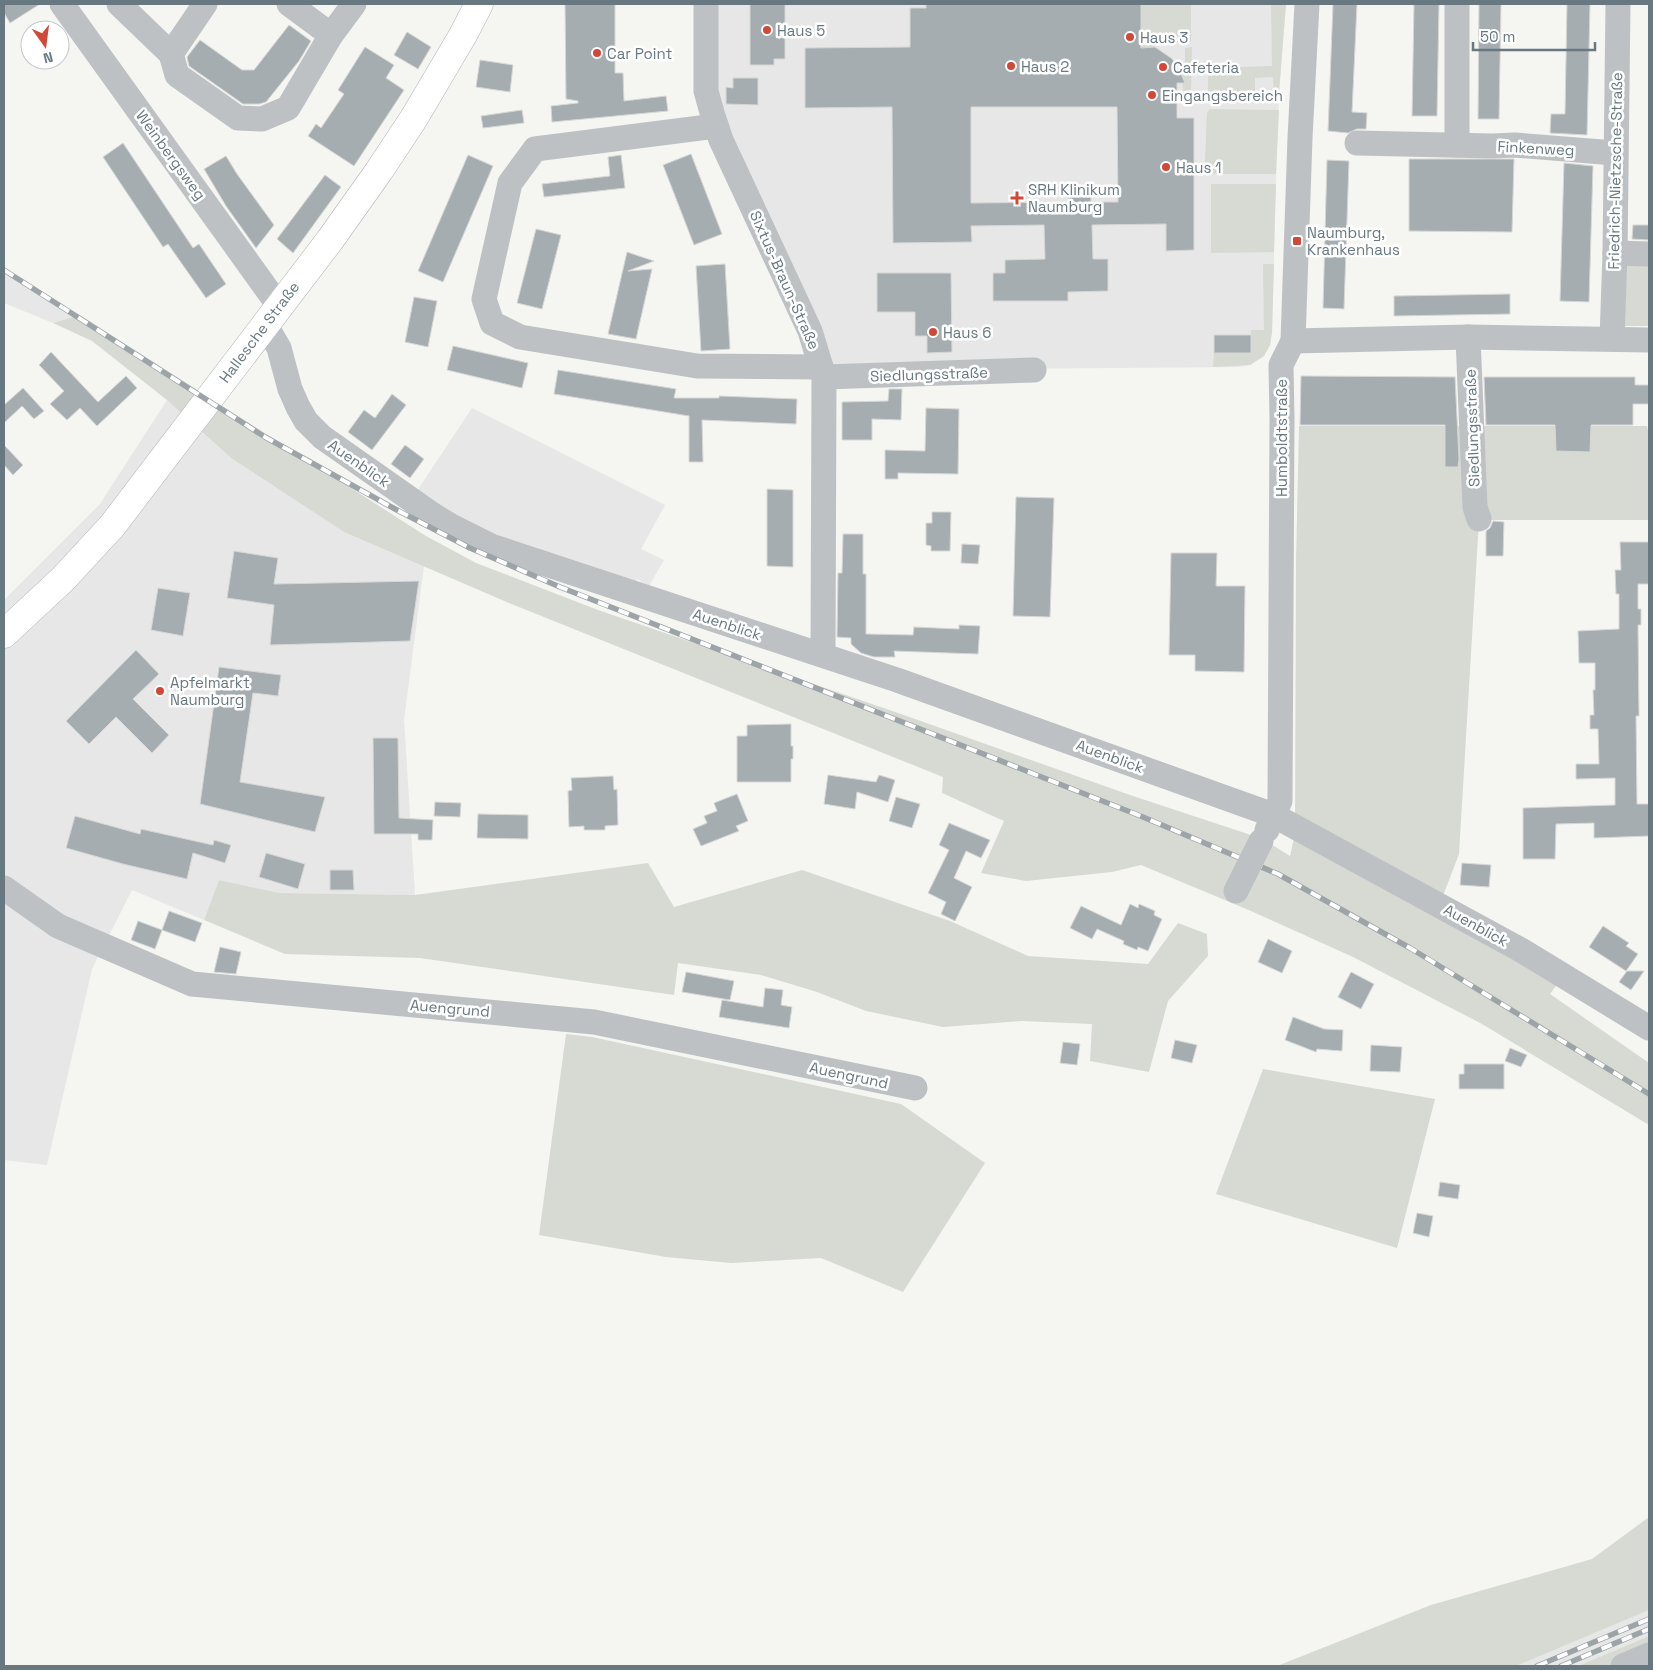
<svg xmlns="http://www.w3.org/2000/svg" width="1653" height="1670" viewBox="0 0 1653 1670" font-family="'Space Grotesk',sans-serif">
<rect width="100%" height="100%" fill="#f5f5f2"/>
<g fill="#e6e7e6">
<polygon points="714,4 1286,4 1279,92 1276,173 1272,332 1270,345 1264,356 1250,365 1239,367 841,370 828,361 732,137 716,83"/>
<polygon points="4,268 80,315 53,323 4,303"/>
<polygon points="167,400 231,458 344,532 424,566 404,720 415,895 280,893 219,880 204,920 132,890 92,969 47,1165 4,1160 4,600 100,504"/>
<polygon points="472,408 665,505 641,549 664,560 649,586 637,579 633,588 474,532 415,494"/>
<polygon points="1649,1610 1649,1636 1578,1666 1516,1666"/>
</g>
<g fill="#d6dad2">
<polygon points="1141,4 1191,4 1191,42 1155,42 1155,47 1141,53"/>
<polygon points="1271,4 1286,4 1279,92 1274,92 1273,77 1255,78 1255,91 1208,92 1208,68 1272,66"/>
<polygon points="1192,47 1191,91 1183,91 1182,76 1179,70 1185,70 1185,48"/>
<polygon points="1210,109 1279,110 1276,174 1214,174 1205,162 1207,113"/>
<polygon points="1211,184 1276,184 1274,252 1211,253"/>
<polygon points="1624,257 1649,257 1649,326 1622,326"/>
<polygon points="1263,264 1274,264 1272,332 1270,345 1264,356 1250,365 1213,367 1214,353 1251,353 1251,330 1264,330"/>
<polygon points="80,315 426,536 476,563 598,610 901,714 1130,795 1263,839 1290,856 1295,834 1296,562 1299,426 1647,426 1649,436 1649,520 1479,520 1459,854 1441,901 1566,972 1550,994 1649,1063 1649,1125 1482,1024 1353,957 1251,911 1141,865 1112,872 1026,881 981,873 1004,821 942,793 943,777 509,603 344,532 231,458 167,400 92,341 53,323"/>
<polygon points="648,863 674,907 802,870 950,921 1028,956 1148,964 1178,923 1207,934 1208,956 1168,1001 1149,1072 1090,1061 1092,1024 1022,1021 943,1027 866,1011 817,992 761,975 678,963 674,995 420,958 285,954 204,920 219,880 280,893 415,895"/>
<polygon points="566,1034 592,1037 901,1104 985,1163 903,1292 821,1258 731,1263 666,1257 539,1235"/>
<polygon points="1263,1069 1435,1099 1397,1248 1216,1194"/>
<polygon points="1649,1517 1649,1610 1516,1666 1277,1666 1431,1605 1592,1559"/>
<polygon points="1649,1636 1649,1666 1578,1666"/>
</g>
<g fill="#a5adb1" stroke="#d7d7d5" fill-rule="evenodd">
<polygon points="4,4 40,4 10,23 4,13"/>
<polygon points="565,4 615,4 615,73 623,73 624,101 666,96 668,111 552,122 551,106 578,103 578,101 566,99"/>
<polygon points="750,4 785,4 785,59 774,59 774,65 750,65"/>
<path d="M926 4H1141V48L1155 47 1171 58 1176 63 1185 83H1177V118H1194V250L1166 251V224L1092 225 1093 259H1108V291L1068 292V301H993V273H1005V260L1045 259 1044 225 971 226 972 242 893 243 892 107 805 108V48L910 47V8H926ZM971 107H1117L1118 202H1091V197H1068V202L971 203Z"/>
<polygon points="1333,4 1357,4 1352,112 1367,113 1366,129 1357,129 1348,133 1328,131"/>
<polygon points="1414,4 1439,4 1437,116 1412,116"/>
<polygon points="1479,4 1501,4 1499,119 1478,119"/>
<polygon points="1567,4 1590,4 1587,135 1550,133 1551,114 1565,114"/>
<polygon points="289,25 311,41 299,61 266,102 259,104 243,104 189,66 187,57 200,40 242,70 254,70"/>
<polygon points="407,32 431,47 418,69 394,55"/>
<polygon points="365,47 394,65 386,78 404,90 354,166 308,136 316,124 321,128 344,94 338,90"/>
<polygon points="480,60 513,65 510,92 476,87"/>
<polygon points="733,78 758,78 758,105 726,104 726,87 733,88"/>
<polygon points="522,110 524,123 483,128 481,116"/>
<polygon points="123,143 193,248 199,244 226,284 206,298 168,244 163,247 103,157"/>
<polygon points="691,154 722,234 694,245 663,165"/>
<polygon points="468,155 493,166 443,282 418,271"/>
<polygon points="621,155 625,188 544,197 542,184 610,176 608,157"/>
<polygon points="226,156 237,174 274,225 256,248 226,206 204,169"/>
<polygon points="1409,159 1514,159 1512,232 1409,231"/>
<polygon points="1327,160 1349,161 1344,309 1323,308"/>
<polygon points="1564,163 1593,166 1589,302 1560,301"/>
<polygon points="325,175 341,187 293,253 277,239"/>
<polygon points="1633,225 1649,225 1649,240 1632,239"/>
<polygon points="536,229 561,235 542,309 517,303"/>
<polygon points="627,252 654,261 628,271 652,269 636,339 608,334"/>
<polygon points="725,264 730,349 701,351 696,266"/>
<polygon points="877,273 951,273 952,352 927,353 927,336 915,336 915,312 877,312"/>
<polygon points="1510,294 1510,314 1394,316 1394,296"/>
<polygon points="414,297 437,301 428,347 405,342"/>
<rect x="1214" y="335" width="37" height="18"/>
<polygon points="453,346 528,363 522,388 447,370"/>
<polygon points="51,352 98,402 126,376 137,388 97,426 80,408 67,420 50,404 64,391 39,365"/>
<polygon points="558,370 676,389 674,398 719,398 719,396 797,399 796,424 702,420 703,462 689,462 689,416 554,394"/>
<polygon points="1301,376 1455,377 1459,459 1458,467 1445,467 1445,425 1300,425"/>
<polygon points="1484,377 1635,377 1635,385 1649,385 1649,404 1633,404 1633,425 1591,425 1590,452 1556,451 1555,425 1486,425"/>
<polygon points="23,388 44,411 34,419 22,406 4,423 4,405"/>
<polygon points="889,389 902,389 901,420 872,419 872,440 842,440 842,402 888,401"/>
<polygon points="392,394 406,405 372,450 348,432 364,410 375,418"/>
<polygon points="926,408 959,409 958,474 898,473 898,479 885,479 885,450 925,451"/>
<polygon points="4,445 23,465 13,475 4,465"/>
<polygon points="405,445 424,459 410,478 391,464"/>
<polygon points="767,489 793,490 793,567 767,566"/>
<polygon points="1016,497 1054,498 1050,617 1013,616"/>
<polygon points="932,512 951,512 950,551 931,551 931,546 926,545 926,523 932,523"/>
<polygon points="1493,521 1504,522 1503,556 1486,556 1486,531 1490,528"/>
<polygon points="843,534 863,534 863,574 866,574 866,634 913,635 914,627 959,629 959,625 980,626 978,654 894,651 895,657 874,657 861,653 851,644 851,638 837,637 838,573 842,573"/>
<polygon points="1620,542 1649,542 1649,584 1638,584 1638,609 1641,609 1641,625 1638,625 1639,716 1636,716 1637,804 1649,804 1649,836 1594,838 1594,823 1556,824 1555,859 1523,859 1523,808 1615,805 1615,778 1576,779 1576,764 1599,764 1598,729 1590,729 1590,715 1594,715 1593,690 1595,690 1595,663 1579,663 1578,631 1619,629 1619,594 1616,594 1615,570 1621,570"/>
<polygon points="962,544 980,545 978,564 961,563"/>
<polygon points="234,551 278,558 274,584 419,581 410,641 270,645 274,605 227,598"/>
<polygon points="1171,553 1217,553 1216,586 1245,586 1244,672 1195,671 1195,655 1169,655"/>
<polygon points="158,588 190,593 183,636 151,630"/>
<polygon points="136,650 159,674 133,699 169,735 152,753 116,717 89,744 66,721"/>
<polygon points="219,667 281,675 278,696 253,693 240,782 325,797 315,832 200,804"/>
<polygon points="791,724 791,746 793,746 793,759 791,759 791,782 737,782 737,736 747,736 747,725"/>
<polygon points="373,738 398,738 399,818 433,820 432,840 418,840 418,834 374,834"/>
<polygon points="828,775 876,782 879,775 895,780 888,802 857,792 855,809 824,804"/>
<polygon points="613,776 614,790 617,789 618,825 605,826 605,830 584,830 584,826 569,827 568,791 572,790 571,778"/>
<polygon points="737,794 748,821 736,826 739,831 701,846 693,829 707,823 704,816 717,811 714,803"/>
<polygon points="896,797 920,804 912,828 889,821"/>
<polygon points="435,802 461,803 460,817 434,816"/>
<polygon points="478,814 528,815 528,839 477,838"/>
<polygon points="75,816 140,834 141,829 213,845 214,840 231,845 225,863 193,853 187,879 123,864 66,848"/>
<polygon points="949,823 990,840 981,858 966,851 954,878 972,887 955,921 941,914 946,902 928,893 949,850 939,845"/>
<polygon points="266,853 305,864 298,889 259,877"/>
<polygon points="1462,863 1491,865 1489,887 1460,885"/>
<polygon points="330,870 353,870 354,890 330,890"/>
<polygon points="1130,904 1138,908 1139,904 1155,911 1154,915 1162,919 1148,951 1138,947 1137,950 1123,944 1124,941 1097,929 1092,939 1070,928 1081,906 1121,925"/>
<polygon points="169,911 202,923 195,942 162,930"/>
<polygon points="138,921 162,930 155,949 131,940"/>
<polygon points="1603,926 1629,943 1626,946 1638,954 1626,971 1589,947"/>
<polygon points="1268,939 1292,951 1282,973 1258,962"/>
<polygon points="220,947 241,952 236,974 214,972"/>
<polygon points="1627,971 1644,971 1631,990 1619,982"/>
<polygon points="686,972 734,981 730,1000 682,992"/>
<polygon points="1351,972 1374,984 1361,1009 1338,997"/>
<polygon points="765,988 783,990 781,1005 792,1007 789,1028 719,1017 722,1000 763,1007"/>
<polygon points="1293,1017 1324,1029 1343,1030 1342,1051 1317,1049 1316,1052 1285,1040"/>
<polygon points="1175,1040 1197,1045 1192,1063 1171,1058"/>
<polygon points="1063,1042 1080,1044 1077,1065 1060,1063"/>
<polygon points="1371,1045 1402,1047 1400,1072 1370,1071"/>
<polygon points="1510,1048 1527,1055 1521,1067 1505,1061"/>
<polygon points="1464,1064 1504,1064 1504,1089 1459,1089 1459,1074 1464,1074"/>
<polygon points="1440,1182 1460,1185 1458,1199 1438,1196"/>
<polygon points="1417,1213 1433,1216 1429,1237 1413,1233"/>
</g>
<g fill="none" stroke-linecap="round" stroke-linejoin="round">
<g stroke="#aeb4b6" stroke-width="29">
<polyline id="major" points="4,634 63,579 112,526 330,240 379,171 414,118 463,35 479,4"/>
</g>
<g stroke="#bdc1c4" stroke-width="25">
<polyline points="62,4 279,306"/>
<polyline points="119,4 171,54 177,75 238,118 262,119 288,108 331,35 354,4"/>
<polyline points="289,4 331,35"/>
<polyline points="706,4 706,91 713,116 721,140 810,331 824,377 823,654"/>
<polyline points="1457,4 1457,145"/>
<polyline points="171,54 205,4"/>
<polyline points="716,126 535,149 510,183 484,299 492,323 520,337 697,366 821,367"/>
<polyline points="1357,143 1492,146 1515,145 1615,153"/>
<polyline points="1615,253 1649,254"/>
<polyline points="264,326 269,331 279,348 290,389 298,407 306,421 322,437 433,515 451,526 491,546 897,680 1273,815 1521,950 1649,1028"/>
<polyline points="1468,337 1475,507 1479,519"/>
<polyline points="1612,339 1615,253 1618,4"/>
<polyline points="1293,341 1468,337 1649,340"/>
<polyline points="824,377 1034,370"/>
<polyline points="1267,830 1280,801 1282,418 1281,365 1293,341 1300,138 1307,4"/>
<polyline points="4,888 58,926 192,984 594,1022 915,1088"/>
<polyline points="1623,1666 1649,1655"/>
</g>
<use href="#major" stroke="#fff" stroke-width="28"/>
<g stroke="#9da4a8" stroke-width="5.5">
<g id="rail">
<polyline points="4,270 265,437 395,509 470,548 560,587 1143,817 1278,874 1410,948 1649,1094"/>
<polyline points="1537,1666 1649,1619"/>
<polyline points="1561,1666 1649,1629"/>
</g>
</g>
<use href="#rail" stroke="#fff" stroke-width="4" stroke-dasharray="11" stroke-linecap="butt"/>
<polyline stroke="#bdc1c4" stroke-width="25" points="1236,891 1261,841"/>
</g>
<g fill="#d14836" stroke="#fff" stroke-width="2">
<circle cx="767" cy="30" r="5"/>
<circle cx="1130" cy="37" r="5"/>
<circle cx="597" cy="53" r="5"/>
<circle cx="1011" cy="66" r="5"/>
<circle cx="1163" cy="67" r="5"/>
<circle cx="1152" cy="95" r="5"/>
<circle cx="1166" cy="167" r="5"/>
<path d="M1014.5 190.5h5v5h5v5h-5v5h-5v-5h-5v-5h5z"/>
<rect x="1292" y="236" width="10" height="10" rx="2.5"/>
<circle cx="933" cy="332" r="5"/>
<circle cx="160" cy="691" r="5"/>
</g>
<g text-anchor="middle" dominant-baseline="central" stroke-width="5" stroke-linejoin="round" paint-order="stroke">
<g font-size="15" fill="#677880" stroke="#fff" text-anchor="start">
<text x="777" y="30">Haus 5</text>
<text x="1140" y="37">Haus 3</text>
<text x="607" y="53">Car Point</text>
<text x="1021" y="66">Haus 2</text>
<text x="1173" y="67">Cafeteria</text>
<text x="1162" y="95">Eingangsbereich</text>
<text x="1176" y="167">Haus 1</text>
<text x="1028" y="189">SRH Klinikum<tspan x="1028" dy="17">Naumburg</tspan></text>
<text x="1307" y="232">Naumburg,<tspan x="1307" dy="17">Krankenhaus</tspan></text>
<text x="943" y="332">Haus 6</text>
<text x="170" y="682">Apfelmarkt<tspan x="170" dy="17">Naumburg</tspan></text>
</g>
<g font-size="15" fill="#677880" stroke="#fff">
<text transform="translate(1536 148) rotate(3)">Finkenweg</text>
<text transform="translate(171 155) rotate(54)">Weinbergsweg</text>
<text transform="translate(1615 171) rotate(-89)">Friedrich-Nietzsche-Straße</text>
<text transform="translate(785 280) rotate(66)">Sixtus-Braun-Straße</text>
<text transform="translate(259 332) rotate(-53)">Hallesche Straße</text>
<text transform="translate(929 374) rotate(-2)">Siedlungsstraße</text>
<text transform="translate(1472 428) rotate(-92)">Siedlungsstraße</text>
<text transform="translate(1281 438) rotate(-90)">Humboldtstraße</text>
<text transform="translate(359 463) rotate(35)">Auenblick</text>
<text transform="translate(727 624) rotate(18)">Auenblick</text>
<text transform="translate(1110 756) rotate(20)">Auenblick</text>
<text transform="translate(1476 925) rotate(29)">Auenblick</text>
<text transform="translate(450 1008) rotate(5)">Auengrund</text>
<text transform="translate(849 1075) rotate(12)">Auengrund</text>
</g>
</g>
<rect width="1653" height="1670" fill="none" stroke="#677880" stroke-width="10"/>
<g transform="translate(45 45) rotate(166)"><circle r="24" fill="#ffffff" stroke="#c2c9cc"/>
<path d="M0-4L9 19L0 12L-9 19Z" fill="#d14836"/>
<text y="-8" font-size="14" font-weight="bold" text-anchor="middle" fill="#677880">N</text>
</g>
<path d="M1473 42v8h122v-8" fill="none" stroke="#677880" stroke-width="2.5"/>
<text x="1480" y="42" font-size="15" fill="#677880" stroke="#ffffff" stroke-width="4" paint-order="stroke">50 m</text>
</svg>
